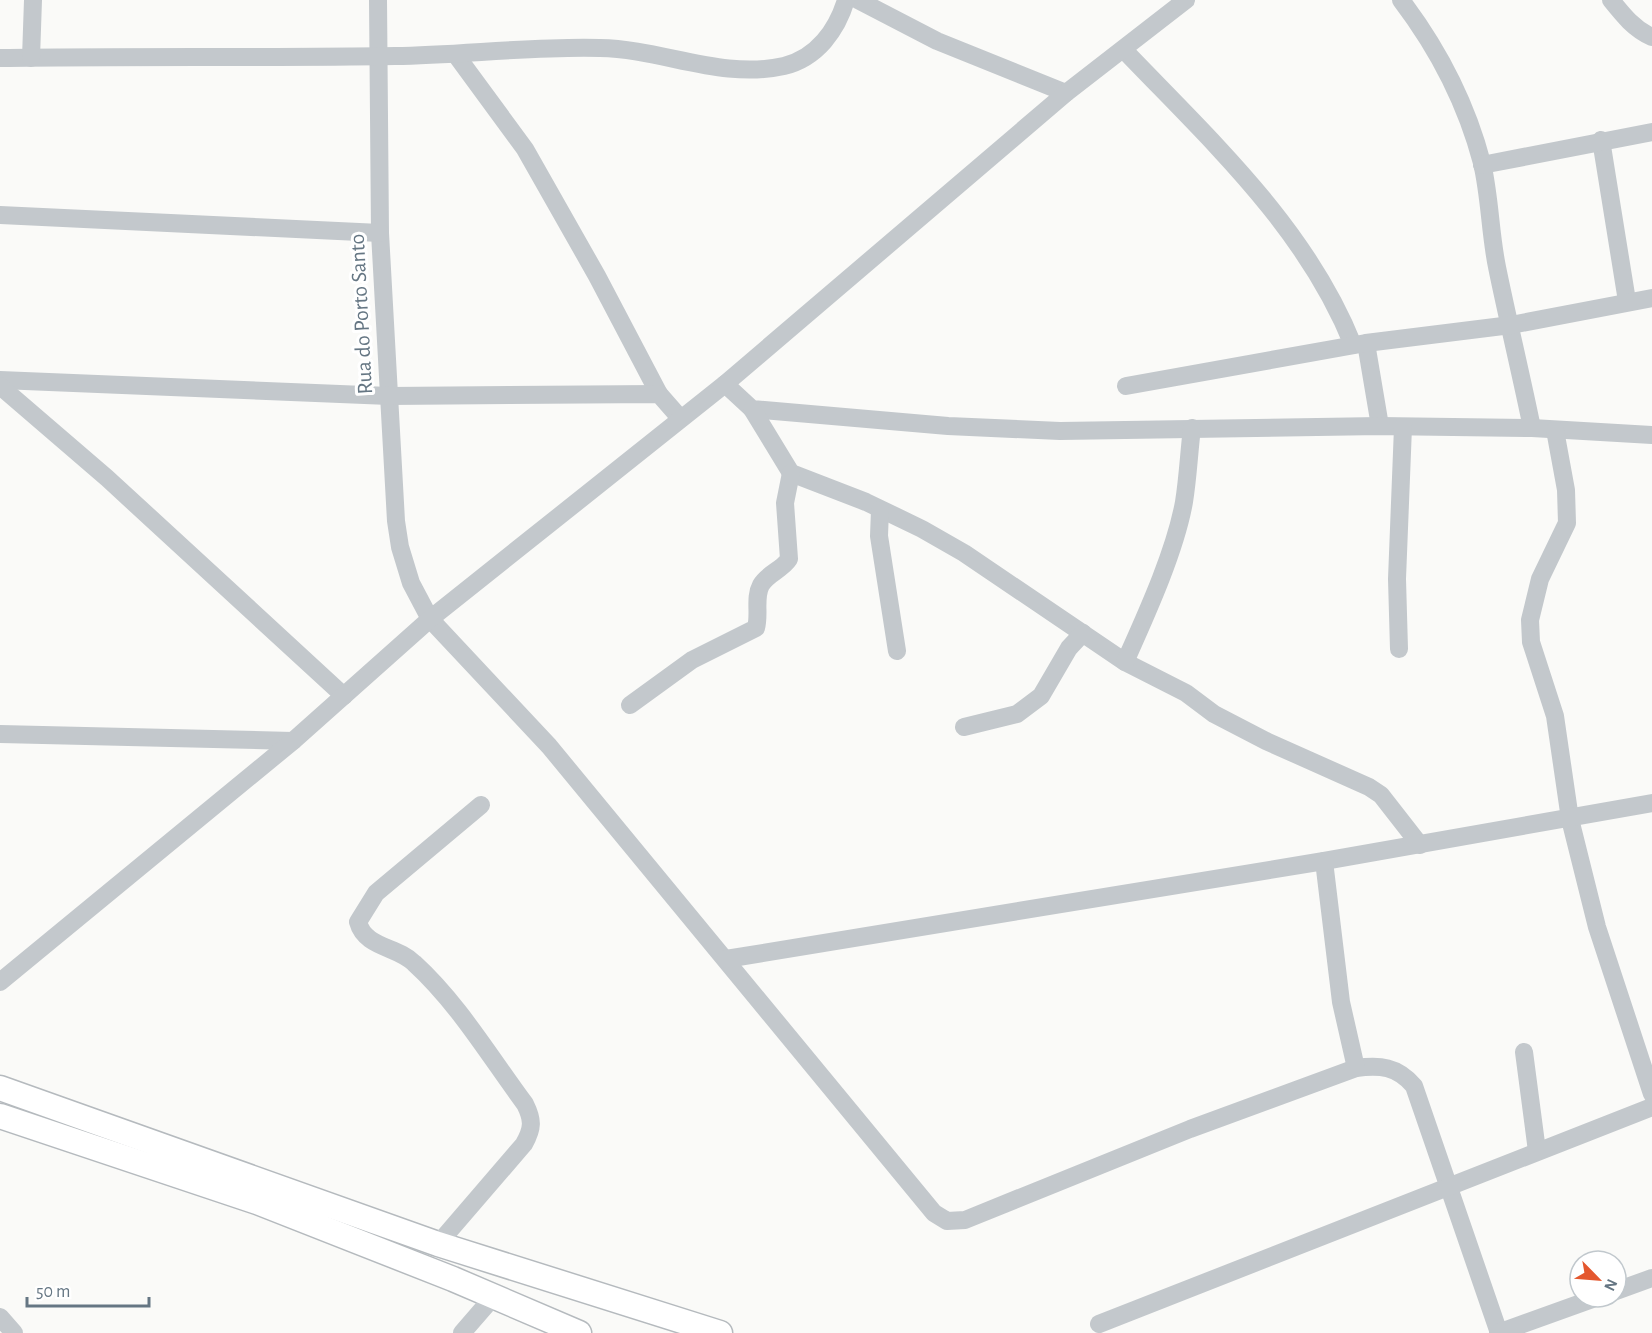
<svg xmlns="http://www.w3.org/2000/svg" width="1652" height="1333" viewBox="0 0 1652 1333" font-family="'Alegreya Sans',sans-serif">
<rect width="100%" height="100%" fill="#fafaf8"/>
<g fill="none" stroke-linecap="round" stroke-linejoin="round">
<g stroke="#b5babe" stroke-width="27">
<g id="major">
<polyline points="0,1088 438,1244 720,1333"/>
<polyline points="0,1116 257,1202 453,1279 579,1333"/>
</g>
</g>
<g stroke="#c3c8cc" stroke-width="18">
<path d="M378 0 380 233 396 521 400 547 411 583 430 619 549 746 934 1213 947 1221 965 1220 1190 1129 1356 1068C1380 1065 1397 1066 1414 1086L1499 1333"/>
<polyline points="858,0 937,41 1066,93"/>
<path d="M1401 0C1439 50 1466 102 1482 163 1490 197 1490 233 1497 267 1508 321 1521 374 1532 428"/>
<path d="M1611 0C1623 15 1634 29 1652 37"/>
<path d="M1124 50C1210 140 1306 227 1353 345"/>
<polyline points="456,55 525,149 597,276 659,394"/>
<path d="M0 58C132 56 264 58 395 56 463 55 532 46 600 48 662 49 722 80 784 66 817 58 837 30 846 0"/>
<polyline points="31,58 33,0"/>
<polyline points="1601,140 1627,301"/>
<polyline points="1482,165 1652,132"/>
<polyline points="0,215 380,233"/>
<polyline points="1366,343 1380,426"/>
<polyline points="0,380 389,396 659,394 680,418"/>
<polyline points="725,384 752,409 948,426 1060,431 1380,426 1532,428 1652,435"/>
<polyline points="0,386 107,478 344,696"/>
<polyline points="1126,386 1366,343 1511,325 1652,298"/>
<polyline points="752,409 791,473 866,502 922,529 964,553 1125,662 1186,693 1214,714 1266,741 1369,787 1381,795 1420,845"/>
<polyline points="1555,430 1566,490 1567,523 1540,579 1530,620 1531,642 1555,716 1570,819 1597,927 1652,1094"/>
<polyline points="880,510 879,536 897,651"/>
<polyline points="1399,649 1397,579 1403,427"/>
<path d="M1125 662C1146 615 1175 552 1184 502 1188 477 1189 452 1192 428"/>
<path d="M630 705 692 660 756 628C760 614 754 598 761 585 768 573 782 570 789 559L785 503 791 473"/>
<polyline points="964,727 1017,714 1041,696 1069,648 1083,633"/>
<polyline points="0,734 293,741"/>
<polyline points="1324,861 1341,1002 1356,1068"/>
<polyline points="726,959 1324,861 1652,803"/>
<polyline points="0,982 293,741 430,619 725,384 1066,93 1186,0"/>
<polyline points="1524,1052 1537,1151"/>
<path d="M438 1244 524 1144C533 1128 533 1120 525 1104 490 1057 458 1003 414 963 397 946 365 948 358 922L376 893 481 805"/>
<polyline points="1616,1291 1652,1278"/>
<polyline points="0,1317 14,1333"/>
<polyline points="1099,1324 1652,1107"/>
<polyline points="462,1333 494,1296"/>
<polyline points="1498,1333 1598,1297"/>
</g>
<use href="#major" stroke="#fff" stroke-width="24"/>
</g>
<g text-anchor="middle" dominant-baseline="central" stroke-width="6" stroke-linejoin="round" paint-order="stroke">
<g font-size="22" fill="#657683" stroke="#fff">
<text transform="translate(361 314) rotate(-93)">Rua do Porto Santo</text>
</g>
</g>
<g transform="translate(1598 1279) rotate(115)"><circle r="28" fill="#ffffff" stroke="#c1c8cd" stroke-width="1.5"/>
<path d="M0-4.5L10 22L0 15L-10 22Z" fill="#e4572e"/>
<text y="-9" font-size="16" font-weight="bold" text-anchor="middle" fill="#657683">N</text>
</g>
<path d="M27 1297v9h122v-9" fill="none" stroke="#657683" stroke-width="3"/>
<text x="36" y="1297" font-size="18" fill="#657683" stroke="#ffffff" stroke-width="4.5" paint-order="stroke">50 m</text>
</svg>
